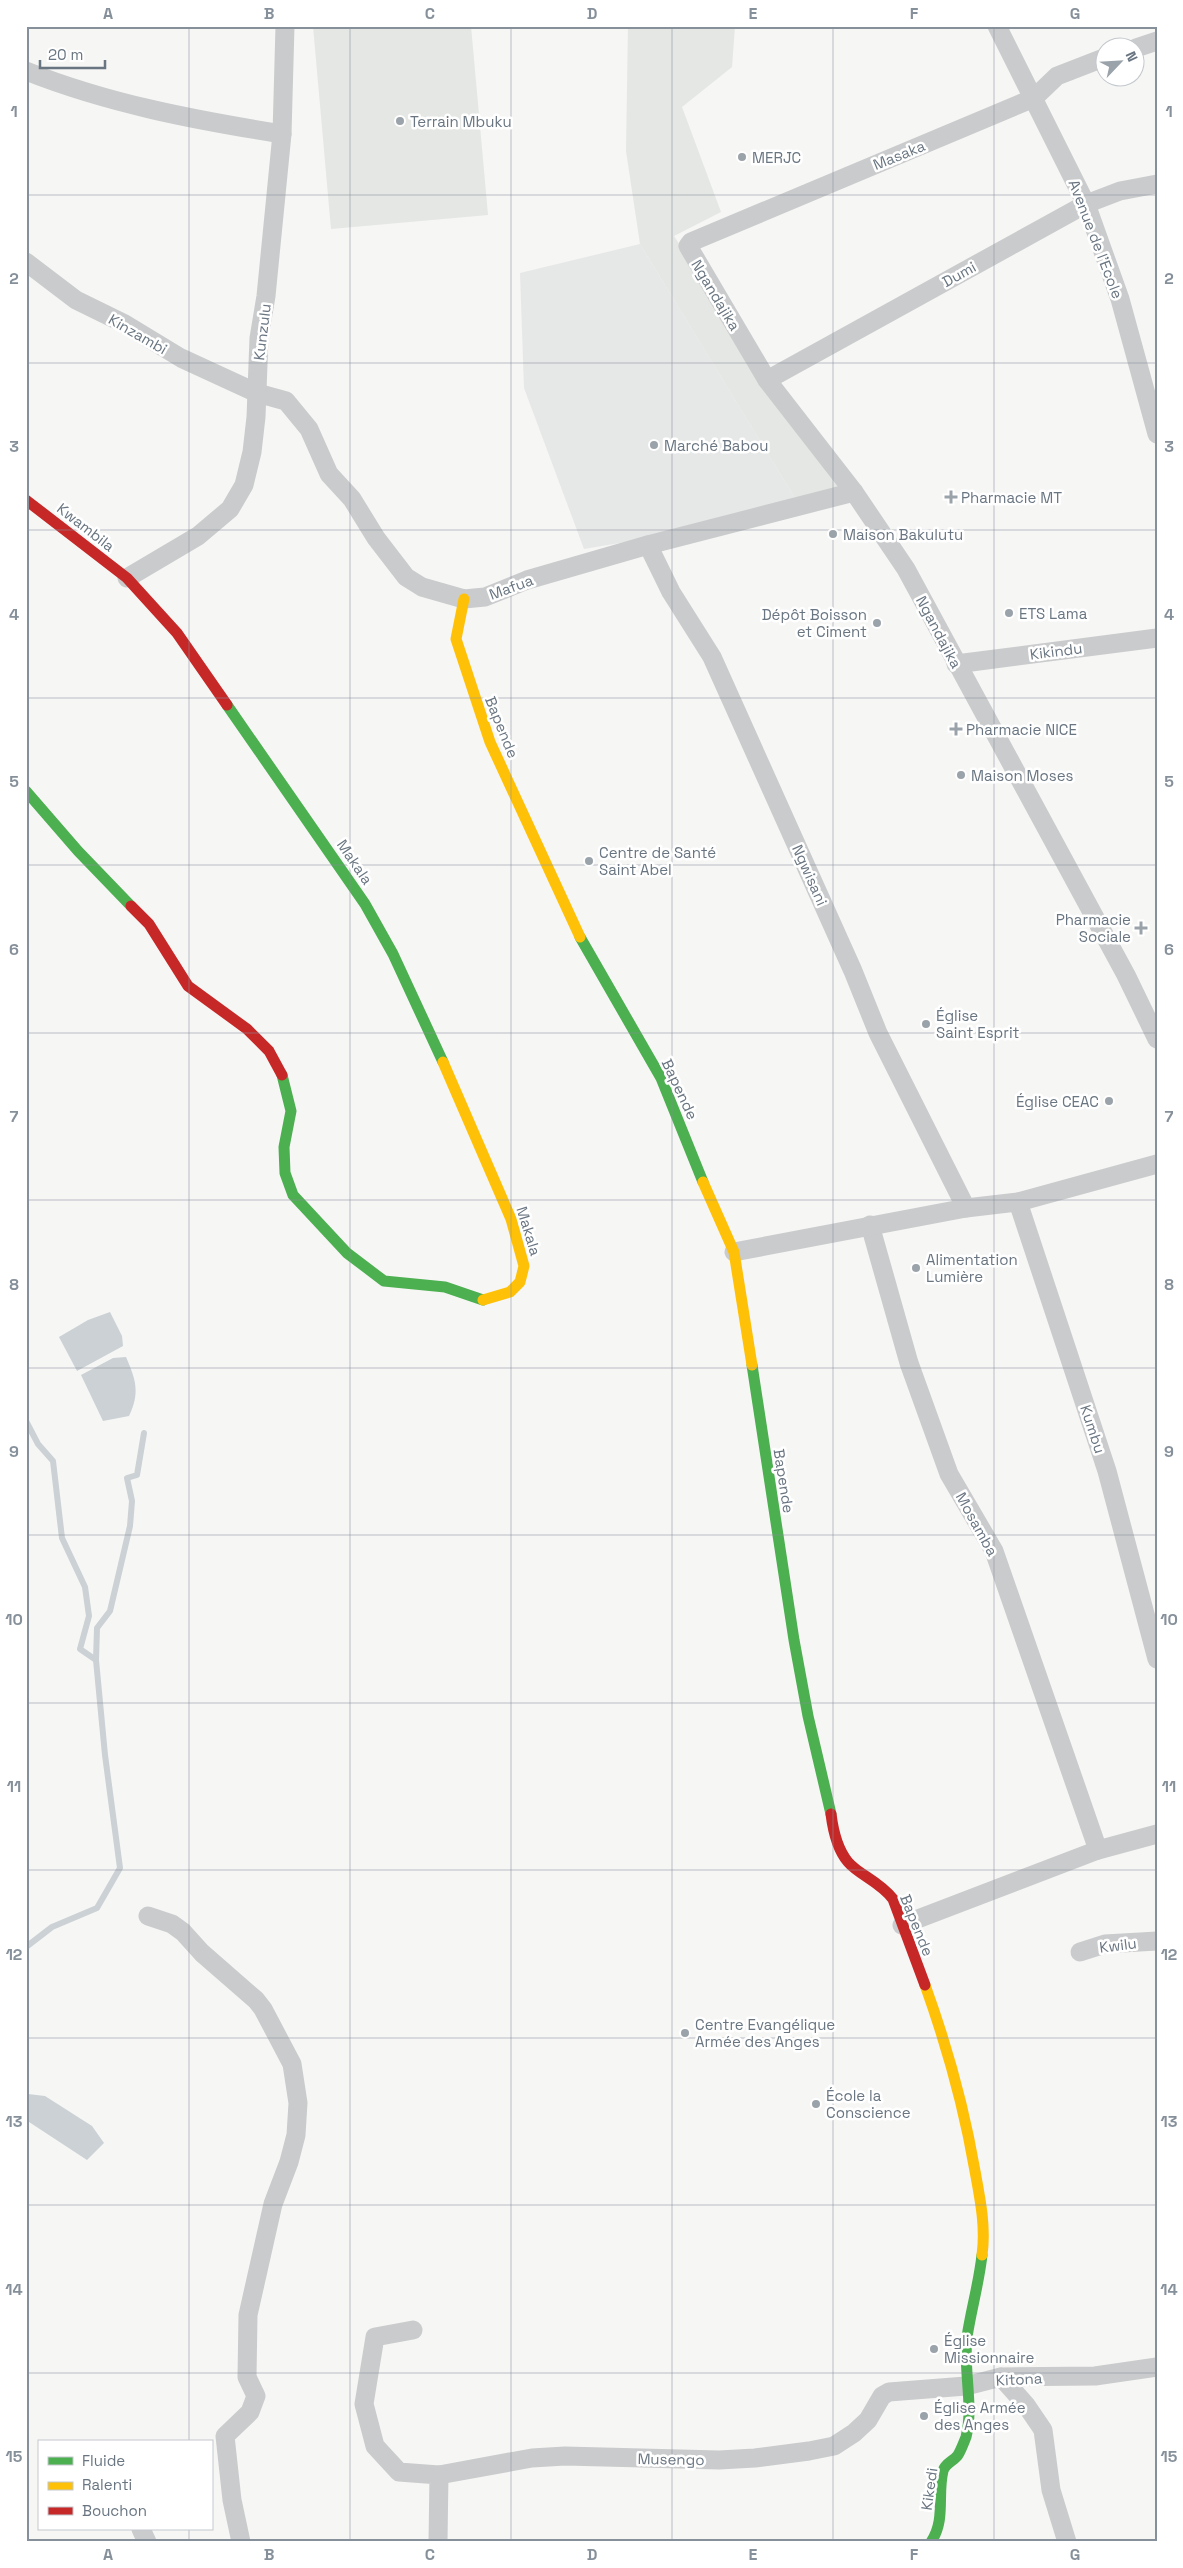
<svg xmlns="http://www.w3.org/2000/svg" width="1183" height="2568" viewBox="0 0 1183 2568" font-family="'Space Grotesk',sans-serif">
<rect width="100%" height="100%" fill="#f6f6f5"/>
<polygon fill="#e6e7e7" points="640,244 798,503 662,536 584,549 524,388 520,273"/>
<g fill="#e4e7e3">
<polygon points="313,26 471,26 488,215 331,229"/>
<polygon points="628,26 735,26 732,67 682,107 721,212 674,236 767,380 854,492 798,503 640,244 626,151"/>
</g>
<g fill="#cbd1d4">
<polygon points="110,1312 122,1336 123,1346 77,1371 59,1337 88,1320"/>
<path d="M126 1357C136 1380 140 1393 129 1416L103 1421 81 1375 113 1358Z"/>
<polygon points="28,2094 45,2096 92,2126 104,2143 87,2160 26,2120"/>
</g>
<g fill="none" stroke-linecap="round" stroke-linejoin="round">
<g stroke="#cbd1d4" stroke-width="6">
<polyline points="26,1421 38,1444 53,1461 62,1538 85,1587 89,1616 80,1649 96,1660 105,1755 120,1868 97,1908 52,1927 26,1947"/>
<polyline points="96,1660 97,1628 110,1611 130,1526 132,1501 127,1478 137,1475 144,1433"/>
</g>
<g stroke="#cacbcc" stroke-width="19">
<polyline points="997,26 1086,204 1120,299 1157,434"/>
<polyline points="1136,48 1157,41"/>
<polyline points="1106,57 1057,76 1034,98 691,242 688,246 767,380 854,492 906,569 1126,975 1157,1039"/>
<path d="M26 71C109 104 195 120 282 134"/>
<polyline points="26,262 76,300 125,324 181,358 257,393 286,401 309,429 329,474 352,499 376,538 406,577 422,587 464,599 485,597 527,580 648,545 854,492"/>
<polyline points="767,380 1086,204 1120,191 1157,184"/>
<polyline points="648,545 671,592 712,657 853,971 878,1033 966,1208"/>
<polyline points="127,578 198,536 230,509 244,485 252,452 256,417 259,338 266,296 282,134 285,26"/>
<polyline points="956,664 1157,638"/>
<polyline points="1018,1202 1107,1471 1157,1659"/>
<polyline points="870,1225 909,1363 949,1474 994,1551 1098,1850"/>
<polyline points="734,1252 966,1208 1018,1202 1157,1164"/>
<polyline points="148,1916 172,1924 183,1932 202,1953 256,2000 263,2009 292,2064 298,2103 296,2135 289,2162 273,2204 248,2315 247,2377 256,2396 250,2412 225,2436 232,2500 241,2542"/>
<polyline points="902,1925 1098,1850 1157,1834"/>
<polyline points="1080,1952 1105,1944 1157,1941"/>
<polyline points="413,2330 375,2337 364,2404 375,2446 399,2472 439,2475 438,2542"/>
<polyline points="1001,2377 1026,2405 1043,2430 1051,2490 1067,2542"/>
<polyline points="439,2475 532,2458 565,2456 719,2460 755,2458 809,2451 834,2446 854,2433 868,2420 882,2396 889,2392 966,2386 1001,2377 1095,2376 1157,2367"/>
<polyline points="141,2529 147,2542"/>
</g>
<g stroke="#4caf50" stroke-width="11">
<polyline points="227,705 365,904 393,954 443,1062"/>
<polyline points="26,791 78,851 131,906"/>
<polyline points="580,937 661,1078 703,1182"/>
<polyline points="282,1075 291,1111 284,1147 285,1173 293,1195 347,1253 384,1281 445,1287 483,1300"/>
<polyline points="752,1365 794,1640 808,1716 831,1814"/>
<path d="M931 2542C946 2520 937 2495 943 2471 945 2463 954 2461 958 2455 961 2450 964 2442 966 2437 974 2407 963 2369 967 2337 971 2310 979 2283 982 2255"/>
</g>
<g stroke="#ffc107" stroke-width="11">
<polyline points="464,599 456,639 490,742 580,937"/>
<polyline points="443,1062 511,1219 524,1266 520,1282 510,1292 483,1300"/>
<polyline points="703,1182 734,1252 752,1365"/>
<path d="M925 1985C947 2046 964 2107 975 2171 980 2198 986 2227 982 2255"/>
</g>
<g stroke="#c62828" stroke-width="11">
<polyline points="26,500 127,578 177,633 227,705"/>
<polyline points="131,906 149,924 188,986 247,1029 269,1051 282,1075"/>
<path d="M831 1814C833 1830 837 1849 848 1862 859 1875 879 1881 893 1899L925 1985"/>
</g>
</g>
<path fill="none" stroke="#86909a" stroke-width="1" stroke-opacity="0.55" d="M189 26V2442M350 26V2542M511 26V2542M672 26V2542M833 26V2542M994 26V2542M26 195H1157M26 363H1157M26 530H1157M26 698H1157M26 865H1157M26 1033H1157M26 1200H1157M26 1368H1157M26 1535H1157M26 1703H1157M26 1870H1157M26 2038H1157M26 2205H1157M26 2373H1157M189 2529V2542"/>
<g fill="#9aa2aa" stroke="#fff" stroke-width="2">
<circle cx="400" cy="121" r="5"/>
<circle cx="742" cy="157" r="5"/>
<circle cx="654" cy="445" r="5"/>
<path d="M948.5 489.5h5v5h5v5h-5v5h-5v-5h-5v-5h5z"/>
<circle cx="833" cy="534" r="5"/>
<circle cx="1009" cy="613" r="5"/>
<circle cx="877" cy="623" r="5"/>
<path d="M953.5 721.5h5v5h5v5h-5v5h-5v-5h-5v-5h5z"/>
<circle cx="961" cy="775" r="5"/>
<circle cx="589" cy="861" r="5"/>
<path d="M1138.5 920.5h5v5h5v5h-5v5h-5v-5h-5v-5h5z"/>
<circle cx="926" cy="1024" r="5"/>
<circle cx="1109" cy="1101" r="5"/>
<circle cx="916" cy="1268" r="5"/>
<circle cx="685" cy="2033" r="5"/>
<circle cx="816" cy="2104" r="5"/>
<circle cx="934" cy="2349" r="5"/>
<circle cx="924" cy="2416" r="5"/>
</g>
<g text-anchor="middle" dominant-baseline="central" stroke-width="5" stroke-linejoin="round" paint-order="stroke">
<g font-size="15" fill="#697581" stroke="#fff" text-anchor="start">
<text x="410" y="121">Terrain Mbuku</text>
<text x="752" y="157">MERJC</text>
<text x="664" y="445">Marché Babou</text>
<text x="961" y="497">Pharmacie MT</text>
<text x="843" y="534">Maison Bakulutu</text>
<text x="1019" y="613">ETS Lama</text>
<text x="867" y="614" text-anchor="end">Dépôt Boisson<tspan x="867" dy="17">et Ciment</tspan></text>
<text x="966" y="729">Pharmacie NICE</text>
<text x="971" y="775">Maison Moses</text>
<text x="599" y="852">Centre de Santé<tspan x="599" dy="17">Saint Abel</tspan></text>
<text x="1131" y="919" text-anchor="end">Pharmacie<tspan x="1131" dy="17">Sociale</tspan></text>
<text x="936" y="1015">Église<tspan x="936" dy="17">Saint Esprit</tspan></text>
<text x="1099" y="1101" text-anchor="end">Église CEAC</text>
<text x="926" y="1259">Alimentation<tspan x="926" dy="17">Lumière</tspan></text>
<text x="695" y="2024">Centre Evangélique<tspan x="695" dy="17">Armée des Anges</tspan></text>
<text x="826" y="2095">École la<tspan x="826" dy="17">Conscience</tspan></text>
<text x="944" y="2340">Église<tspan x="944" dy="17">Missionnaire</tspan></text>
<text x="934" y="2407">Église Armée<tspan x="934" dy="17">des Anges</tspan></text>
</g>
<g font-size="15" fill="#697581" stroke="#fff">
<text transform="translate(899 155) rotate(-22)">Masaka</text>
<text transform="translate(1096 239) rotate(69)">Avenue de l'Ecole</text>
<text transform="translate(959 274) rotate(-29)">Dumi</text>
<text transform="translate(716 295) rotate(59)">Ngandajika</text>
<text transform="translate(262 332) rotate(-83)">Kunzulu</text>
<text transform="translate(138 334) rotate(30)">Kinzambi</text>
<text transform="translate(86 527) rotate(38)">Kwambila</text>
<text transform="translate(511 587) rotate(-20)">Mafua</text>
<text transform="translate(939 632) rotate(62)">Ngandajika</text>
<text transform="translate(1056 651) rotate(-7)">Kikindu</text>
<text transform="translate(502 727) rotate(68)">Bapende</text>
<text transform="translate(355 862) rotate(56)">Makala</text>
<text transform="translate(810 875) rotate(66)">Ngwisani</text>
<text transform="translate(680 1089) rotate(65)">Bapende</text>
<text transform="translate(529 1231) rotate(73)">Makala</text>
<text transform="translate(1093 1429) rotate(72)">Kumbu</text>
<text transform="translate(784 1481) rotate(81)">Bapende</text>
<text transform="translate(977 1524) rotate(61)">Mosamba</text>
<text transform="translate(917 1925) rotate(68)">Bapende</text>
<text transform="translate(1118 1945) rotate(-7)">Kwilu</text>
<text transform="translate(1019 2379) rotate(-3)">Kitona</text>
<text transform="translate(671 2459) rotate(1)">Musengo</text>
<text transform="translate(929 2489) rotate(-82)">Kikedi</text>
</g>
</g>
<rect width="1183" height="2568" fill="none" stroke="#ffffff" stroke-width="55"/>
<rect x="38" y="2440" width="175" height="90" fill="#ffffff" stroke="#c3c8cd"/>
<rect x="48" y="2457" width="25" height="8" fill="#4caf50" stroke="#c3c8cd"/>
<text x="82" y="2466" font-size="15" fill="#697581">Fluide</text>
<rect x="48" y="2482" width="25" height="8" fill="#ffc107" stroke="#c3c8cd"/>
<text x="82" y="2490" font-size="15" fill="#697581">Ralenti</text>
<rect x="48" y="2507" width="25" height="8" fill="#c62828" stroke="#c3c8cd"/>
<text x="82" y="2516" font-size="15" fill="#697581">Bouchon</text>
<g transform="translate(1120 62) rotate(65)"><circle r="24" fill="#ffffff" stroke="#c3c8cd"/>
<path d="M0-4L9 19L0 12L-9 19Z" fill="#9aa2aa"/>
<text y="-8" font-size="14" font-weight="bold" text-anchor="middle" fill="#697581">N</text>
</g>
<path d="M40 60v8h65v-8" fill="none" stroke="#697581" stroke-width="2.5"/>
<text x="48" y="60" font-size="15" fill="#697581" stroke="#ffffff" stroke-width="4" paint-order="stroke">20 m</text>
<rect x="28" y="28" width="1128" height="2512" fill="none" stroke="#86909a" stroke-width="2"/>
<g font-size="16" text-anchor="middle" font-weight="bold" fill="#86909a">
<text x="108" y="19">A</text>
<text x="269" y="19">B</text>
<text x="430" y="19">C</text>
<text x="592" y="19">D</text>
<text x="753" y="19">E</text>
<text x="914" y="19">F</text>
<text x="1075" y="19">G</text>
<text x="14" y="117">1</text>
<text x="1169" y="117">1</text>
<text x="14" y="284">2</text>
<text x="1169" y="284">2</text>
<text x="14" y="452">3</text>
<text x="1169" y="452">3</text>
<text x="14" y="620">4</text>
<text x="1169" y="620">4</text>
<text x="14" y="787">5</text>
<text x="1169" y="787">5</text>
<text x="14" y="955">6</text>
<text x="1169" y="955">6</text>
<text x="14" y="1122">7</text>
<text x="1169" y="1122">7</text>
<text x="14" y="1290">8</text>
<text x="1169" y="1290">8</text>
<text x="14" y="1457">9</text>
<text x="1169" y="1457">9</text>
<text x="14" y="1625">10</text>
<text x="1169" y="1625">10</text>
<text x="14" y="1792">11</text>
<text x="1169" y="1792">11</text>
<text x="14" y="1960">12</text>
<text x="1169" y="1960">12</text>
<text x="14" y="2127">13</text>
<text x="1169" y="2127">13</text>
<text x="14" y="2295">14</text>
<text x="1169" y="2295">14</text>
<text x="14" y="2462">15</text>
<text x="1169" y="2462">15</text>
<text x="108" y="2560">A</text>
<text x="269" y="2560">B</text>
<text x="430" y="2560">C</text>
<text x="592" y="2560">D</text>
<text x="753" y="2560">E</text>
<text x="914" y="2560">F</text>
<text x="1075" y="2560">G</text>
</g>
</svg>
